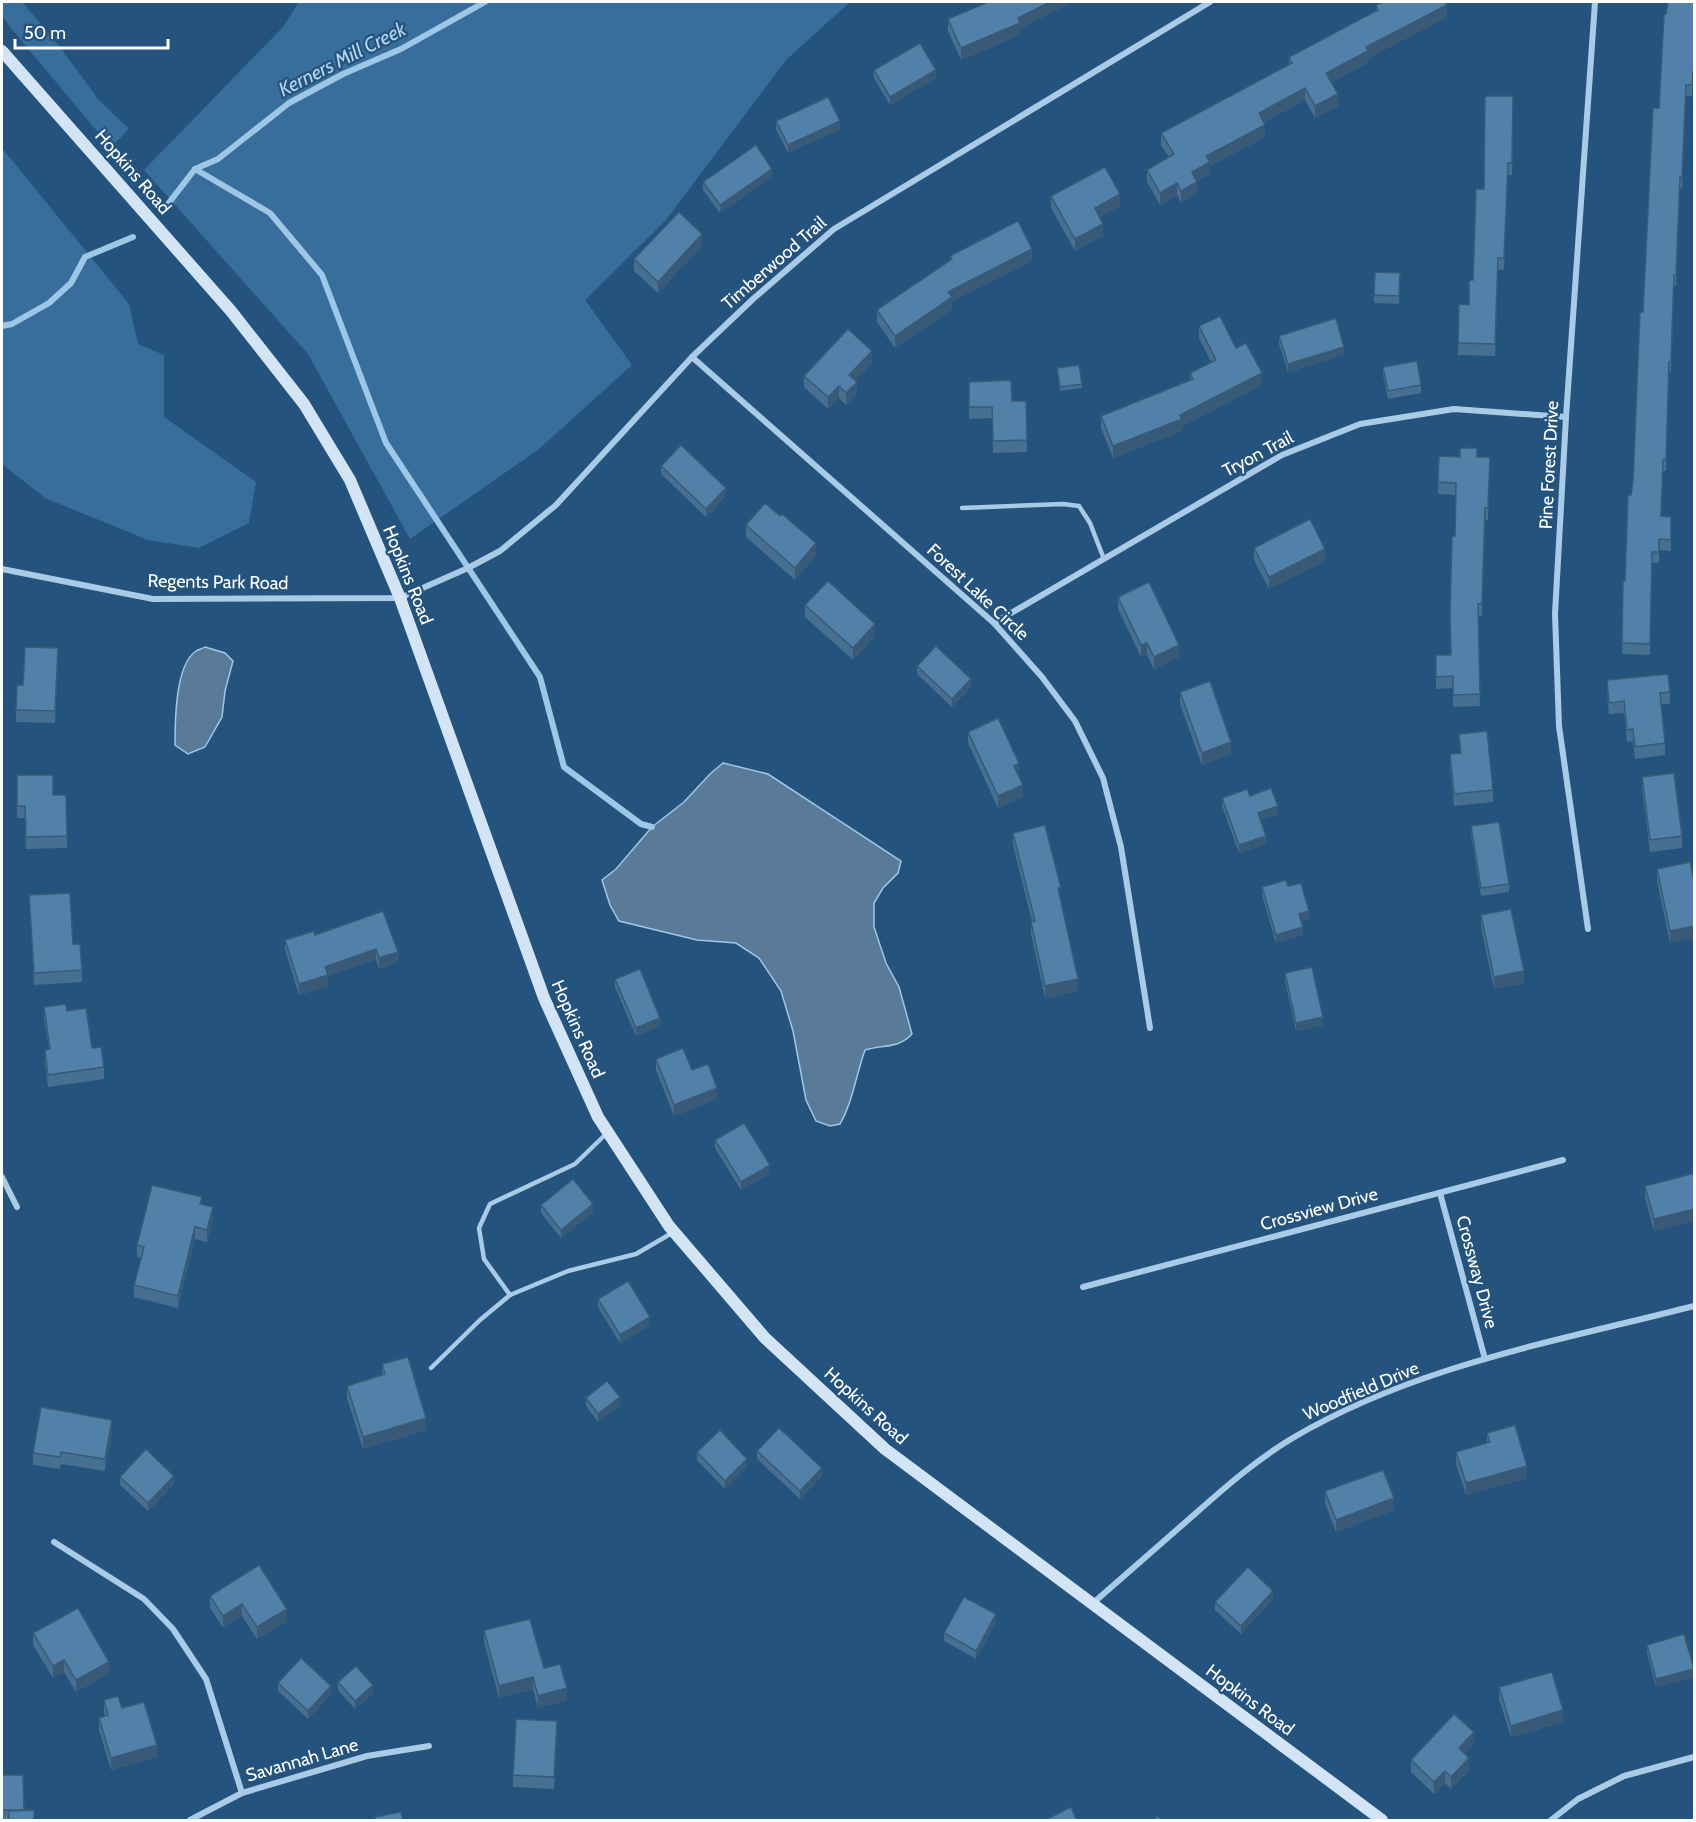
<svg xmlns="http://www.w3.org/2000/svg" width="1696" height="1822" viewBox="0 0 1696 1822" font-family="Cabin,sans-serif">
<rect width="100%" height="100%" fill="#24547e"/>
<g fill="#386e9b">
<polygon points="2,2 22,2 57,43 98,99 129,129 115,143 96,130 11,28 2,16"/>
<polygon points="299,2 850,2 786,60 666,220 585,300 632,365 539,449 410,539 308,354 144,170 283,27"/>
<polygon points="2,148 129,304 138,344 164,355 164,417 256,482 249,523 199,548 148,540 45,498 2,464"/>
</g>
<g fill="#597b98" stroke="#9ec7e6" stroke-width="1.5">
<path d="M205 647 225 653 233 661 225 691 222 717 205 747 188 754 175 745C175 722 175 665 196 651 199 649 202 649 205 647Z"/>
<path d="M723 763 768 774 901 861 898 873 883 888 874 903V927L886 963 899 987 912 1034C898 1049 885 1044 865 1050 856 1075 853 1101 840 1124L830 1126 816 1121 806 1100 793 1031 781 991 759 958 736 943 697 940 619 921 610 905 602 880 616 869 652 827 684 802 710 774Z"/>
</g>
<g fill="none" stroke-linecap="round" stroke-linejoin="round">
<g stroke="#9ec7e6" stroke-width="6">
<polyline points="195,169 270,213 322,275 386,443 540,677 564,767 641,824 652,827"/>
<polyline points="168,204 195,169 218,159 289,103 343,74 401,49 485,2"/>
<polyline points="2,326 12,324 49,303 71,283 85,257 133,237"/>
</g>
<g stroke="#aacbe6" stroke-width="4.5">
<polyline points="962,508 1063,504 1079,506 1090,523 1104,559"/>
<polyline points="510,1295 484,1259 479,1228 490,1204 575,1164 607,1133"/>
<polyline points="431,1368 480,1320 510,1295 568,1271 636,1254 672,1233"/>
</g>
<g stroke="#aacbe6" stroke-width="6">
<polyline points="692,357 994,623 1042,677 1075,721 1103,778 1121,847 1150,1028"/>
<polyline points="2,569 153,599 400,598 468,568 500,551 556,505 692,357 753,299 834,229 1210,2"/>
<polyline points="994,623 1282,455 1360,424 1454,409 1566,417"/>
<polyline points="1588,929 1559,726 1555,614 1566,417 1595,2"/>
<polyline points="2,1177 17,1207"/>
<polyline points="1440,1193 1485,1359"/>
<polyline points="1083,1287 1563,1160"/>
<polyline points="54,1542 144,1599 173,1629 206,1679 242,1793"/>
<path d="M1092 1604C1124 1576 1156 1548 1188 1520 1221 1491 1253 1462 1291 1439 1413 1366 1558 1341 1694 1306"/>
<polyline points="190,1820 242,1793 367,1756 429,1746"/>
<polyline points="1551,1820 1578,1799 1624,1776 1694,1757"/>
</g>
<polyline stroke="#d3e5f5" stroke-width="12" points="2,51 231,311 304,404 350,480 400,598 544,998 598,1117 669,1226 765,1338 885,1449 1382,1820"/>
</g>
<g fill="#466f91">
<polygon points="1695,2 1695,58 1692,96 1686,96 1682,188 1680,188 1676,286 1674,286 1671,372 1669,372 1666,471 1663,471 1661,516 1671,517 1671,551 1659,550 1659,563 1652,563 1650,655 1622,654 1623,581 1625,581 1633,481 1643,312 1666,14"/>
<polygon points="1376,5 1447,17 1368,58 1368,63 1331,82 1338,106 1315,118 1305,100 1264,122 1265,137 1210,166 1210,174 1197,181 1197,194 1181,203 1177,195 1160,205 1147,182 1147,170 1169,157 1161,145 1161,133 1289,65 1289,57 1376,11"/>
<polygon points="948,19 1020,29 1020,35 961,60 948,31"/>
<polygon points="874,70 936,78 890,105 874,78"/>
<polygon points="1513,96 1512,175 1508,175 1504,270 1498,270 1495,356 1458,355 1458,343 1469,305 1473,280 1484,189"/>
<polygon points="776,121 840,129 788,153 776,129"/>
<polygon points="772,177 720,213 703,190 703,182"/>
<polygon points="1051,196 1120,206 1100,217 1103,236 1075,251 1051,208"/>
<polygon points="702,246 658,293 634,271 634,259"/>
<polygon points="950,256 1032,261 952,301 952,309 895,348 877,322 877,310 950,260"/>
<polygon points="1375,272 1400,273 1399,304 1374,303"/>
<polygon points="1199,326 1236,348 1262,385 1182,426 1182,431 1113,458 1101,428 1101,416 1190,381 1190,373 1211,362 1199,338"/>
<polygon points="1279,336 1344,355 1288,372 1279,344"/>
<polygon points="872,363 855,381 857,394 846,405 839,398 828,409 804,387 804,376"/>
<polygon points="1383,367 1421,385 1421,393 1388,399 1383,375"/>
<polygon points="1057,368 1082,384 1082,388 1060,391"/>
<polygon points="969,382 1012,401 1026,401 1027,452 993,453 992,418 969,419"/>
<polygon points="1477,457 1490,469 1488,520 1485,520 1482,616 1478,616 1480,706 1453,707 1453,688 1436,689 1436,655 1451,655 1456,495 1438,494 1438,482"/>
<polygon points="661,466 726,496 706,517 661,474"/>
<polygon points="780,516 816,555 795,580 746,537 746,525"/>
<polygon points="1254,548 1325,561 1269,589 1254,560"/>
<polygon points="1118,597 1179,657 1154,669 1147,655 1141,657 1118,609"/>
<polygon points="805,605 875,636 853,660 805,617"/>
<polygon points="58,660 55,723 16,722 16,710 23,685"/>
<polygon points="917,666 971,687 952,707 917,674"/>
<polygon points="1607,680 1670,692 1670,704 1661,704 1665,743 1665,755 1635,759 1633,741 1627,742 1624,713 1609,714 1607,692"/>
<polygon points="1180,692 1231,754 1202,765 1180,704"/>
<polygon points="968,732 1019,775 1023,797 998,808 968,743"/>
<polygon points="1459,734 1493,790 1493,802 1454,806 1450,766 1450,754 1460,753"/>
<polygon points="17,775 53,795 66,795 67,848 26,849 25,818 17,818"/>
<polygon points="1642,777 1682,836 1682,848 1650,852 1642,789"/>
<polygon points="1250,796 1278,814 1260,820 1266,844 1239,853 1222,806 1222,798"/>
<polygon points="1471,826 1509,884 1509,892 1481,896 1471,834"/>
<polygon points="1013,833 1061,900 1078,991 1045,998 1031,934 1031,922 1032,922 1013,845"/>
<polygon points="1690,862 1670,943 1657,881 1657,869"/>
<polygon points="1288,886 1309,919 1301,921 1303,935 1276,943 1262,895 1262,887"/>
<polygon points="29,895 73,944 82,970 82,982 34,985"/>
<polygon points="383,911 398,962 379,969 376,959 328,976 328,986 299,995 285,950 285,940 315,935"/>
<polygon points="1481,915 1524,983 1494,989 1481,927"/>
<polygon points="1285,973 1323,1025 1296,1031 1285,981"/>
<polygon points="615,979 660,1026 636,1036 615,987"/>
<polygon points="44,1007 67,1011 104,1067 104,1079 48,1087 45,1062 45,1050 49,1050 44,1019"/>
<polygon points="656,1059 692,1070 717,1099 674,1116 656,1070"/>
<polygon points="715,1140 770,1173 741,1190 715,1148"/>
<polygon points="1695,1173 1654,1231 1645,1198 1645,1186"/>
<polygon points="202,1205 213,1219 207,1242 195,1239 178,1308 134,1297 134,1285 141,1258 137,1257 137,1245"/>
<polygon points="541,1205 593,1212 561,1238 541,1213"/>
<polygon points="598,1299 650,1325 620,1343 598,1307"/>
<polygon points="382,1364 426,1430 363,1449 347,1398 347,1386 382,1375"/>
<polygon points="586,1398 620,1405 598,1422 586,1406"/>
<polygon points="112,1432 105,1471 61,1464 60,1469 33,1465 33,1453"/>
<polygon points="1487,1433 1527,1478 1466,1495 1456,1464 1456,1452 1487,1443"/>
<polygon points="757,1451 822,1476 800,1499 757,1459"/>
<polygon points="697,1452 747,1467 725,1489 697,1460"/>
<polygon points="120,1477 174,1484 148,1511 120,1485"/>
<polygon points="1325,1491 1394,1510 1336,1532 1325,1503"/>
<polygon points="259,1565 287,1621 257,1639 242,1616 223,1628 210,1608 210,1596"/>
<polygon points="1273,1599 1241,1634 1215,1610 1215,1602"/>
<polygon points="996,1622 976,1659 944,1641 944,1633"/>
<polygon points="484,1630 544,1668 567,1700 538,1708 533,1689 499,1698 484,1642"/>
<polygon points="33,1633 109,1673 76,1692 64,1672 53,1678 33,1645"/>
<polygon points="1647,1645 1694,1677 1656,1687 1647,1653"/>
<polygon points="338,1682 373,1693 355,1709 338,1690"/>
<polygon points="278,1683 331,1694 308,1719 278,1691"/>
<polygon points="1499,1687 1563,1722 1511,1737 1499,1699"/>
<polygon points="104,1700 157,1757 111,1770 99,1730 99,1718 105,1716 104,1712"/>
<polygon points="557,1733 554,1789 513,1787 513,1775"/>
<polygon points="1474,1744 1465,1754 1469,1770 1451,1789 1445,1783 1434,1794 1411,1772 1411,1760"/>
<polygon points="2,1775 24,1811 34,1821 2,1821"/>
</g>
<g fill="#395a76">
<polygon points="1050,2 1073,2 1020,29 1020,35 961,60 961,48"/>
<polygon points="1447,5 1447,17 1368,58 1368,63 1326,85 1326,73 1366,47"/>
<polygon points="936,70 936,78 890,105 890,97"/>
<polygon points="1305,88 1305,100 1259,124 1259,113"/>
<polygon points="1338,94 1338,106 1315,118 1315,106"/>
<polygon points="840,121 840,129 788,153 788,145"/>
<polygon points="1265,125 1265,137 1210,166 1210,174 1192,184 1192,172 1206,156"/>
<polygon points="772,169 772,177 720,213 720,205"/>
<polygon points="1197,182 1197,194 1181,203 1181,191"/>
<polygon points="1177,183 1177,195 1160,205 1160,193"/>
<polygon points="1120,194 1120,206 1095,220 1095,208"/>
<polygon points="1103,224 1103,236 1075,251 1075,239"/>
<polygon points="702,234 702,246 658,293 658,282"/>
<polygon points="1032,249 1032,261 952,301 952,309 895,348 895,336 948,292"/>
<polygon points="1344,347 1344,355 1288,372 1288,364"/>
<polygon points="872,351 872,363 849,387 849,375"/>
<polygon points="1262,373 1262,385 1182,426 1182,431 1113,458 1113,446 1180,415"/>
<polygon points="857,382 857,394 846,405 846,393"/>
<polygon points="839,386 839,398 828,409 828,397"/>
<polygon points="726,488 726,496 706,517 706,509"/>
<polygon points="816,543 816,555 795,580 795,568"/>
<polygon points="1325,549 1325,561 1269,589 1269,577"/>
<polygon points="875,624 875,636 853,660 853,648"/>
<polygon points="1147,643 1147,655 1141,657 1141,645"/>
<polygon points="1179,645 1179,657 1154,669 1154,657"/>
<polygon points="971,679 971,687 952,707 952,699"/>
<polygon points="1231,742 1231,754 1202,765 1202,753"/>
<polygon points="1019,763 1019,775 1014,778 1014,766"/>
<polygon points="1023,785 1023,797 998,808 998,796"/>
<polygon points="1278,806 1278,814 1258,821 1258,813"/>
<polygon points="1266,836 1266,844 1239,853 1239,845"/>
<polygon points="1309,911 1309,919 1299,922 1299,914"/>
<polygon points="1695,926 1695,938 1670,943 1670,931"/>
<polygon points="1303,927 1303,935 1276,943 1276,935"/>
<polygon points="376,949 376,959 328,976 328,986 299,995 299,984 325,967"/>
<polygon points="398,952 398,962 379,969 379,958"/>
<polygon points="1524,971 1524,983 1494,989 1494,977"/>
<polygon points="1078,979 1078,991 1045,998 1045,986"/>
<polygon points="1323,1017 1323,1025 1296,1031 1296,1023"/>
<polygon points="660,1018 660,1026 636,1036 636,1028"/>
<polygon points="717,1088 717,1099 674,1116 674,1105"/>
<polygon points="770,1165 770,1173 741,1190 741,1182"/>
<polygon points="593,1204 593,1212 561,1238 561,1230"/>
<polygon points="213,1207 213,1219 207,1242 207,1230"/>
<polygon points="1695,1209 1695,1221 1654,1231 1654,1219"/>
<polygon points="195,1227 195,1239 178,1308 178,1296"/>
<polygon points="650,1317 650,1325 620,1343 620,1335"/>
<polygon points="620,1397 620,1405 598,1422 598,1414"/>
<polygon points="426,1418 426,1430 363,1449 363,1437"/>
<polygon points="112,1420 112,1432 105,1471 105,1459"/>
<polygon points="747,1459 747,1467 725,1489 725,1481"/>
<polygon points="1527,1466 1527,1478 1466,1495 1466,1483"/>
<polygon points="822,1468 822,1476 800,1499 800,1491"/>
<polygon points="174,1476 174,1484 148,1511 148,1503"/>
<polygon points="1394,1498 1394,1510 1336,1532 1336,1520"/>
<polygon points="1273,1591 1273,1599 1241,1634 1241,1626"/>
<polygon points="242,1604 242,1616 223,1628 223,1616"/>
<polygon points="287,1609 287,1621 257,1639 257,1627"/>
<polygon points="996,1614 996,1622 976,1659 976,1651"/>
<polygon points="64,1660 64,1672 53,1678 53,1666"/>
<polygon points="109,1662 109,1673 76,1692 76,1680"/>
<polygon points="1694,1669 1694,1677 1656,1687 1656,1679"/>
<polygon points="533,1677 533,1689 499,1698 499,1686"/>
<polygon points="373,1685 373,1693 355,1709 355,1701"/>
<polygon points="331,1686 331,1694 308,1719 308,1711"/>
<polygon points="567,1688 567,1700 538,1708 538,1696"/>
<polygon points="1563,1710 1563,1722 1511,1737 1511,1726"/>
<polygon points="1474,1732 1474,1744 1459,1760 1459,1748"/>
<polygon points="157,1745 157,1757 111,1770 111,1758"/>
<polygon points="1469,1758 1469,1770 1451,1789 1451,1777"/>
<polygon points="1445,1771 1445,1783 1434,1794 1434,1782"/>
</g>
<g fill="#5181a9" stroke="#395a76" stroke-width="1.5">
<polygon points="988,2 1050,2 1018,18 1020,23 961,48 948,19"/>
<polygon points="1383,2 1445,2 1447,5 1366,47 1368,51 1326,73 1338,94 1315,106 1305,88 1259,113 1265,125 1206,156 1210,162 1192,172 1197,182 1181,191 1177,183 1160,193 1147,170 1174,154 1161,133 1292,63 1289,57 1378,10 1376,5"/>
<polygon points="1668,2 1695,2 1695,47 1692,85 1686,85 1682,177 1680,177 1676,275 1674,275 1671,362 1669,362 1666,460 1663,460 1661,516 1671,517 1671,540 1659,539 1659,552 1652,552 1650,644 1622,643 1623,581 1625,581 1628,495 1631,495 1633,481 1640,312 1643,312 1653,108 1659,108 1664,14 1666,14"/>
<polygon points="920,43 936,70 890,97 874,70"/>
<polygon points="1485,96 1513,96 1512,163 1508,163 1504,258 1498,258 1495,344 1458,343 1459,304 1469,305 1469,280 1473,280 1476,189 1484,189"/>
<polygon points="828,97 840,121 788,145 776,121"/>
<polygon points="756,145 772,169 720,205 703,182"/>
<polygon points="1105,167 1120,194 1095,208 1103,224 1075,239 1051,196"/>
<polygon points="679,212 702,234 658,282 634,259"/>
<polygon points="1018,221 1032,249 948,292 952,297 895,336 877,310 952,259 950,256"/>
<polygon points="1375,272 1400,273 1399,296 1374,295"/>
<polygon points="1220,316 1236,348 1246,343 1262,373 1180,415 1182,419 1113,446 1101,416 1193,379 1190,373 1216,360 1199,326"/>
<polygon points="1336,318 1344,347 1288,364 1279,336"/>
<polygon points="848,329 872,351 849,375 857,382 846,393 839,386 828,397 804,376"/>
<polygon points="1417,361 1421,385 1388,391 1383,367"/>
<polygon points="1079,365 1082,384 1060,387 1057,368"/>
<polygon points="1011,380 1012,401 1026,401 1027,440 993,441 992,407 969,407 969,382"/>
<polygon points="681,445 726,488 706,509 661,466"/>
<polygon points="1460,448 1477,448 1477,457 1490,457 1488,508 1485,508 1482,604 1478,604 1480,694 1453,695 1453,676 1436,677 1436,655 1451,655 1450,613 1452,536 1455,536 1456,483 1438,482 1439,456 1460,457"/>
<polygon points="765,503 780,516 782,514 816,543 795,568 746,525"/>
<polygon points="1310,519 1325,549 1269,577 1254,548"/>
<polygon points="828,581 875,624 853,648 805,605"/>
<polygon points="1149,582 1179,645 1154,657 1147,643 1141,645 1118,597"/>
<polygon points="936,646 971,679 952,699 917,666"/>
<polygon points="25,647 58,648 55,711 16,710 17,685 23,685"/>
<polygon points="1668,674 1670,692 1660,693 1665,743 1635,747 1633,729 1627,730 1624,701 1609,703 1607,680"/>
<polygon points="1210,681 1231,742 1202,753 1180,692"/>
<polygon points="998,718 1019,763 1014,766 1023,785 998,796 968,732"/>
<polygon points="1487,731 1493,790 1454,794 1450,754 1461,753 1459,734"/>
<polygon points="1674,773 1682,836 1650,840 1642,777"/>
<polygon points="17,775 53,775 53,795 66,795 67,836 26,837 25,806 17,806"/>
<polygon points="1271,788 1278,806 1258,813 1266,836 1239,845 1222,798 1247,789 1250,796"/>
<polygon points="1499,822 1509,884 1481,888 1471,826"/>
<polygon points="1045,825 1061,888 1058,888 1078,979 1045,986 1031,922 1035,921 1013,833"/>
<polygon points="1690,862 1695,885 1695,926 1670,931 1657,869"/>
<polygon points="1286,880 1288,886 1301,883 1309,911 1299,914 1303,927 1276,935 1262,887"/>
<polygon points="70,893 73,944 80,944 82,970 34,973 29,895"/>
<polygon points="1511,909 1524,971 1494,977 1481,915"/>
<polygon points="383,911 398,952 379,958 376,949 325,967 328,975 299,984 285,940 314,931 315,935"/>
<polygon points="1312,967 1323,1017 1296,1023 1285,973"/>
<polygon points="640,969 660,1018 636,1028 615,979"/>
<polygon points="66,1004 67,1011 86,1008 92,1048 101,1047 104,1067 48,1075 45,1050 50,1049 44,1007"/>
<polygon points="683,1048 692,1070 708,1064 717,1088 674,1105 656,1059"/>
<polygon points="744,1123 770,1165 741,1182 715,1140"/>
<polygon points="1695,1173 1695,1209 1654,1219 1645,1186"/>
<polygon points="573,1179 593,1204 561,1230 541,1205"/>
<polygon points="152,1185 202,1197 200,1204 213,1207 207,1230 195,1227 178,1296 134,1285 144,1247 137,1245"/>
<polygon points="628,1281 650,1317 620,1335 598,1299"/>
<polygon points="408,1357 426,1418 363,1437 347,1386 385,1374 382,1364"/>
<polygon points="607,1381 620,1397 598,1414 586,1398"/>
<polygon points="41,1407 112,1420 105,1459 61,1452 60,1457 33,1453"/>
<polygon points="1515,1425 1527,1466 1466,1483 1456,1452 1490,1442 1487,1433"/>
<polygon points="779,1428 822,1468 800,1491 757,1451"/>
<polygon points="720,1430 747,1459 725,1481 697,1452"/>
<polygon points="146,1449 174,1476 148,1503 120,1477"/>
<polygon points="1383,1470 1394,1498 1336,1520 1325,1491"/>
<polygon points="259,1565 287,1609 257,1627 242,1604 223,1616 210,1596"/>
<polygon points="1248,1567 1273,1591 1241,1626 1215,1602"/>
<polygon points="964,1597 996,1614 976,1651 944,1633"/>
<polygon points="78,1608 109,1662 76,1680 64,1660 53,1666 33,1633"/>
<polygon points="530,1619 544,1668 560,1664 567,1688 538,1696 533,1677 499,1686 484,1630"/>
<polygon points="1684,1634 1694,1669 1656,1679 1647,1645"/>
<polygon points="301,1658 331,1686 308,1711 278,1683"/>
<polygon points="356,1666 373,1685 355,1701 338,1682"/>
<polygon points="1552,1672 1563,1710 1511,1726 1499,1687"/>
<polygon points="118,1696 122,1708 144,1702 157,1745 111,1758 99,1718 108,1715 104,1700"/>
<polygon points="1454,1714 1474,1732 1459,1748 1469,1758 1451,1777 1445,1771 1434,1782 1411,1760"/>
<polygon points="516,1719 557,1721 554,1777 513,1775"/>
<polygon points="2,1775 23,1775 24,1810 2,1810"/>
<polygon points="1071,1807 1077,1821 1043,1821"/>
<polygon points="34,1810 34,1821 9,1821 9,1811"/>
<polygon points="401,1812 403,1821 376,1821 375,1817"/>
<polygon points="1156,1816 1166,1821 1154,1821"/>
</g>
<g text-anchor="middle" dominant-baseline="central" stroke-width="4.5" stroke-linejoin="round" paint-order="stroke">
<g font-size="18" fill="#fff" stroke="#24547e">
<text transform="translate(133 172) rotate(49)">Hopkins Road</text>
<text transform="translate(774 263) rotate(-41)">Timberwood Trail</text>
<text transform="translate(1258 454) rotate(-28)">Tryon Trail</text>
<text transform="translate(1549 465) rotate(-87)">Pine Forest Drive</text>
<text transform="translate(408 575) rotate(68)">Hopkins Road</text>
<text transform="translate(218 582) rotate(1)">Regents Park Road</text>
<text transform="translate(978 592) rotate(43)">Forest Lake Circle</text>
<text transform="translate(578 1029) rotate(66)">Hopkins Road</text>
<text transform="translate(1319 1209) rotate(-15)">Crossview Drive</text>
<text transform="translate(1477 1272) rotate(75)">Crossway Drive</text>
<text transform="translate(1361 1391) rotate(-23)">Woodfield Drive</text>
<text transform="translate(866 1406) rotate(42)">Hopkins Road</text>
<text transform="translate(1250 1700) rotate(37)">Hopkins Road</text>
<text transform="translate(302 1760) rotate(-16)">Savannah Lane</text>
</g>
<g font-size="20" font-style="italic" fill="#b5d4ed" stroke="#24547e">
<text transform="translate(342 59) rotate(-27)">Kerners Mill Creek</text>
</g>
</g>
<rect width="1696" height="1822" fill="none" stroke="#ffffff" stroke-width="6"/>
<path d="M15 39v9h153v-9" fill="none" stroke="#ffffff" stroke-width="3"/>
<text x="24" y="39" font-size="18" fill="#ffffff" stroke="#24547e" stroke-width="4.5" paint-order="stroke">50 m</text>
</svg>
